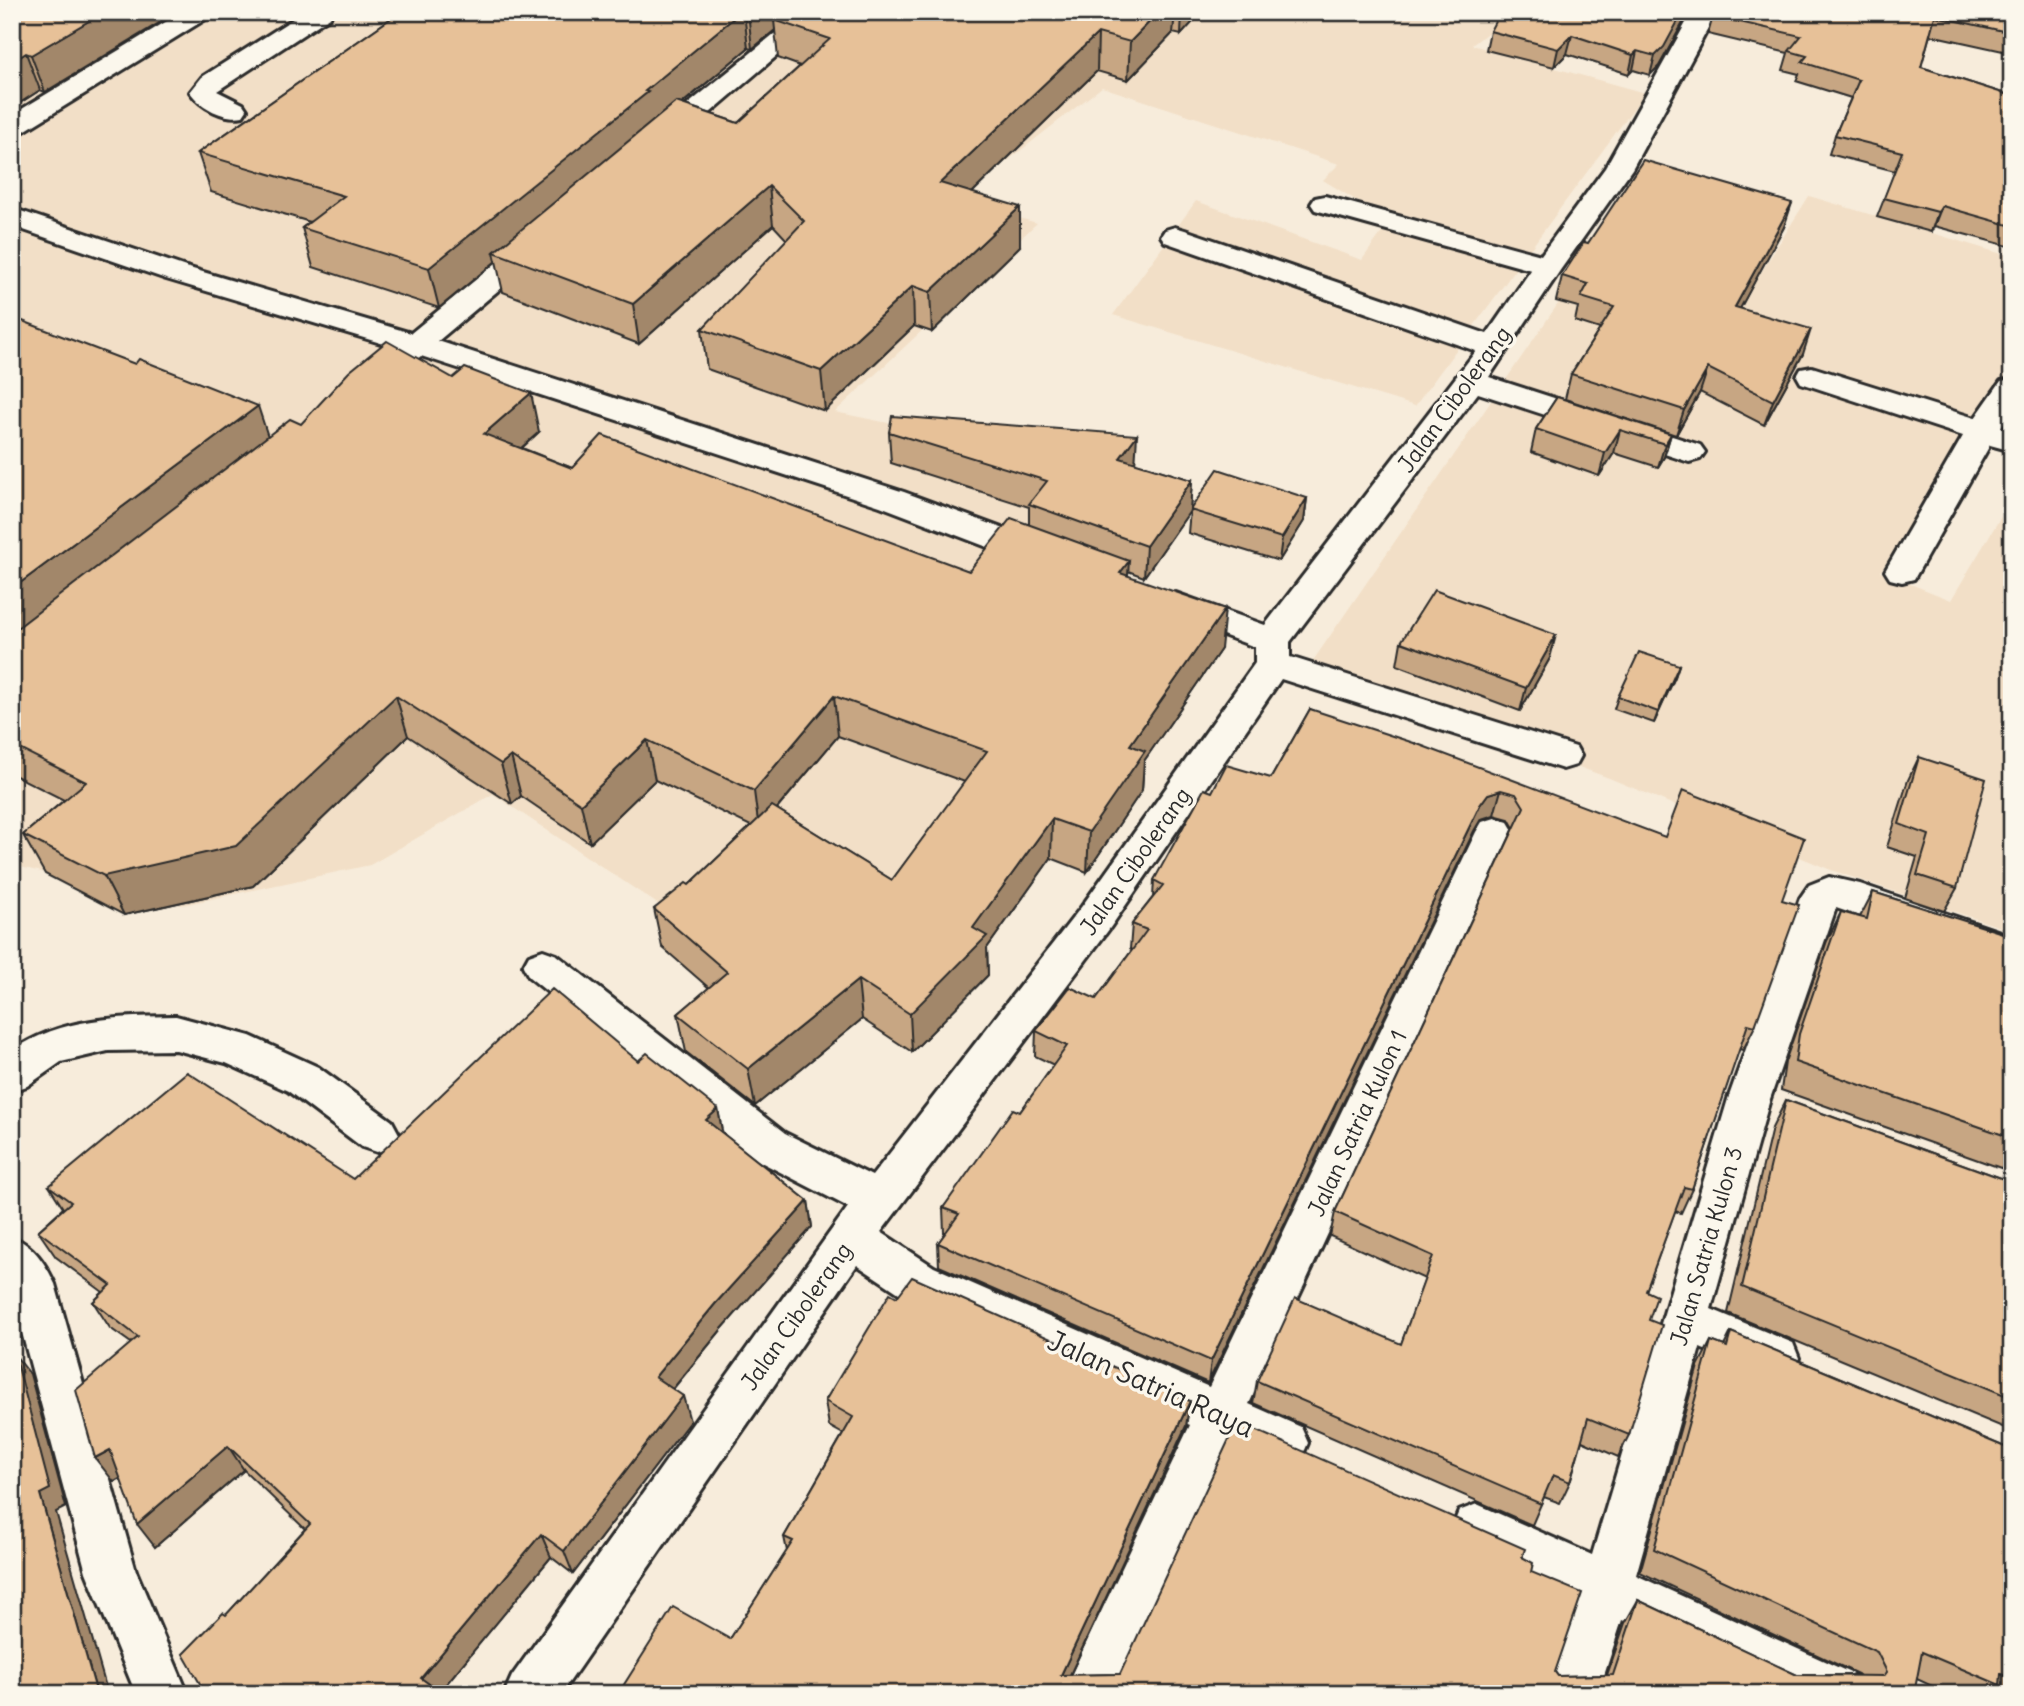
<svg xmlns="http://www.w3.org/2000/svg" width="2024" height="1706" viewBox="0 0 2024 1706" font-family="Delius,sans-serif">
<rect width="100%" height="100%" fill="#f7ecdb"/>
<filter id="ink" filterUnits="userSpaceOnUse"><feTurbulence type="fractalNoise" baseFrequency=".0143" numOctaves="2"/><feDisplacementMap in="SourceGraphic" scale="14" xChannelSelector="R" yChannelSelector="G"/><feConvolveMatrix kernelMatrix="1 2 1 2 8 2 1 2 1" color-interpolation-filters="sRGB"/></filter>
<g filter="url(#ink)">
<g fill="#f2dfc7">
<polygon points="12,12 1514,12 1472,45 1645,93 1415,406 1113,315 1196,201 1362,260 1390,221 1323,180 1339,164 1102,87 957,200 1037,223 835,412 1125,472 1116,616 878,914 713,941 493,794 370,865 183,905 12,865"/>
<polygon points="1809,196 2012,257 2012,382 1880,572 1951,600 2012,498 2012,931 1831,870 1609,778 1308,668 1575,279 1728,325"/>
</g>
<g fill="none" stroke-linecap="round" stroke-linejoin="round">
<g stroke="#2b2b2b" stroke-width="6">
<g id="minor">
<polygon points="182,12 212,12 209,17 21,133 12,135 12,115"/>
<path d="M304 12H333L330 17 217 91 243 104 247 110 243 116C225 120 201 108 190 92L202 77Z"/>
<polygon points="801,12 828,12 669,148 659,150 649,148 646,142 649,136"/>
<polygon points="1692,12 1717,12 1632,169 1561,269 1489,377 1700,445 1705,452 1700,459 1689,462 1478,393 1290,642 1290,657 1576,747 1581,756 1576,765 1563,769 1281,679 1110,928 881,1232 934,1267 1209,1387 1476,832 1482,822 1495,818 1508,822 1514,832 1249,1404 1301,1427 1308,1443 1301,1459 1284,1466 1231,1443 1115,1694 1062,1694 1190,1425 902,1295 857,1265 561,1694 504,1694 512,1676 848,1207 755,1159 529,977 523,966 529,955 543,950 557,955 785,1133 872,1176 1082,906 1255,663 1255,647 1164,613 1159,605 1164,597 1176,593 1265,625 1476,351 1165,242 1161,236 1165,230 1175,227 1185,230 1487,334 1531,270 1315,210 1311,204 1315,198 1325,196 1541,255 1605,168"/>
<path d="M12 208 186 267 411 333 530 235 540 232 550 235 554 241 550 247 438 341 904 492 1056 548 1061 556 1056 564 1044 567 1032 564 880 506 421 356C411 364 404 367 390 363L386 357 394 347 166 279 12 226Z"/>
<polygon points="1812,367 1975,418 2001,381 2012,379 2012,411 2001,427 2012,430 2012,451 1990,445 1914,579 1902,582 1890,579 1885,571 1963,436 1801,383 1797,376 1801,369"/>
<polygon points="1829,877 1860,884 2012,936 2012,968 1836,908 1770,1099 1711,1309 1793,1343 1799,1358 1793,1373 1776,1379 1700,1348 1636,1575 1857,1676 1865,1694 1780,1694 1622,1620 1598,1694 1546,1694 1578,1600 1459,1545 1452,1528 1459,1511 1477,1504 1592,1555 1728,1099 1800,898 1809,885"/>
<path d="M176 1016 250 1036 318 1067 392 1121 399 1134 392 1147 377 1152 362 1147 288 1091 226 1063 176 1050 108 1051 61 1062 27 1086 12 1091V1051C62 1017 118 1017 176 1016Z"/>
<path d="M12 1237C34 1245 45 1263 55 1284L136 1571 188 1694H136L86 1572 12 1295Z"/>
</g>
</g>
<use href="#minor" fill="#fbf7ec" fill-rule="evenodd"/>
</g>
<g fill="#c7a683" stroke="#2b2b2b" stroke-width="2" fill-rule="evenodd">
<polygon points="12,12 177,12 45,92 40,90 12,108"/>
<path d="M400 12H1202L1181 35 1173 33 1128 80 1097 71 972 193 1020 246 932 332 914 326 825 411 707 369 702 329 787 240 773 225 639 344 503 292 496 261 439 308 313 267 302 228 310 222 211 192 198 153ZM775 30 778 58 800 66 738 123 682 104 748 48 752 49Z"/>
<polygon points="1689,12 1659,66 1650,75 1633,70 1629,74 1567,54 1554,67 1486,50 1490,31"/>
<polygon points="2012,12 2012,53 1930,35 1921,67 2012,96 2012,247 1934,226 1931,232 1877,217 1895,171 1829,154 1835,135 1851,98 1796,81 1799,74 1783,70 1788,53 1708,34 1713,16"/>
<polygon points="1784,227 1740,308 1803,354 1764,425 1700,392 1676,435 1565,399 1571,374 1600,329 1575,321 1578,307 1556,301 1562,276 1588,243"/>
<path d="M12 317 268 437 301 424 539 432 522 448 572 468 969 571 1029 525V507L891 463 889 432 1135 463 1192 480 1190 511 1144 577 1128 571V576L1221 649 1144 761 1142 790 1087 872 1051 858 987 948 988 975 912 1052 862 1019 755 1106 686 1052 678 1014 709 988 662 947 654 909 689 885 751 826 655 780 590 843 521 796 512 804 408 736 253 886 124 915 45 874 23 835 64 800 12 774ZM838 736 965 782 892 880 777 809Z"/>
<polygon points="1557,397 1671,434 1664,457 1658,467 1614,453 1599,476 1531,452 1536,429"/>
<polygon points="1307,498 1304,521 1279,561 1188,533 1190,510"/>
<polygon points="1401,642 1550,658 1520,711 1397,665"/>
<polygon points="1679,665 1675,677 1654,723 1614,709 1618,697"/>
<polygon points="1310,709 1782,900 1755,1026 1743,1050 1739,1049 1692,1189 1681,1213 1675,1211 1646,1291 1649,1320 1629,1435 1618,1457 1582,1441 1570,1482 1560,1503 1544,1497 1532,1525 1253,1403 1257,1381 1401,1344 1425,1279 1330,1236 1335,1212 1514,828 1509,819 1494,815 1481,819 1474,831 1208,1383 939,1266 938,1243 946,1232 944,1232 943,1208 1020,1112 1054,1065 1035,1056 1036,1031 1096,999 1132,950 1130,949 1132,924 1153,897 1154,880 1212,792 1271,778"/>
<polygon points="1919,757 1957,888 1944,911 1905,898 1917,857 1887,847 1908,780"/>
<polygon points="1873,892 2012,936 2012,1172 1781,1090 1785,1062 1827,941 1841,912 1860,917"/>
<polygon points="638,1061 718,1109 722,1133 808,1201 812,1227 721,1330 673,1389 690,1421 573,1574 551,1557 438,1694 206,1694 226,1615 305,1529 244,1470 155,1547 120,1478 114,1482 131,1343 110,1328 93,1302 103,1292 56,1257 38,1231 63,1208 49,1186 353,1179"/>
<polygon points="1786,1100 2012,1182 2012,1431 1728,1313 1772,1128"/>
<polygon points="897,1297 1190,1401 1186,1426 1070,1675 1120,1674 1522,1557 1531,1572 1555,1672 1558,1676 1607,1675 1625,1623 1638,1600 1797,1675 1859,1675 1858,1674 1640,1572 1698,1366 1711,1341 1724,1346 1731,1332 2012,1450 2012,1694 1949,1694 1917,1679 618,1694 730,1639 787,1551 784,1537 843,1434 829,1426 825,1401"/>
</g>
<g fill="#a2876a" stroke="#2b2b2b" stroke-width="2">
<polygon points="104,12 177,12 45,92 31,55"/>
<polygon points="741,12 744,12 748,48 653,128 494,252 496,261 439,308 429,268"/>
<polygon points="748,12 797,12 774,20 775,30 752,49"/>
<polygon points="1159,12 1175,12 1173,33 1128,80 1130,42"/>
<polygon points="1182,12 1202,12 1181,35"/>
<polygon points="1683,12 1689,12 1659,66 1650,75 1655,56"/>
<polygon points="1098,33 1097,71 942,222 940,183"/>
<polygon points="1572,35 1567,54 1554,67 1558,49"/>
<polygon points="1637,51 1633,70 1629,74 1633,55"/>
<polygon points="26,53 40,90 12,108 12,62"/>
<polygon points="769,186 773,225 639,344 633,304"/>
<polygon points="1792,203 1784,227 1728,331 1735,307"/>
<polygon points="1942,206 1934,226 1931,232 1938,212"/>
<polygon points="1020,207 1020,246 932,332 930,292"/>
<polygon points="913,286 914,326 825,411 821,371"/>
<polygon points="1811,329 1803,354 1764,425 1773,401"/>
<polygon points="1708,368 1700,392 1676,435 1684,410"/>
<polygon points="531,393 539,432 493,473 484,434"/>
<polygon points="258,406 271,446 12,644 12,589"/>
<polygon points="1620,430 1614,453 1599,476 1605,453"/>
<polygon points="1671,434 1664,457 1658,467 1665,444"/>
<polygon points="1137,435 1135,466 1120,458"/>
<polygon points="1192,480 1190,511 1144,577 1146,546"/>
<polygon points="1307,498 1304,521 1279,561 1282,538"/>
<polygon points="1129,561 1126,601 1120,573"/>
<polygon points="1225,609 1221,649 1144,761 1142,790 1087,872 1089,832 1130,745"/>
<polygon points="1556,635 1550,658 1520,711 1526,688"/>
<polygon points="1679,665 1675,677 1654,723 1658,712"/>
<polygon points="396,696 408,736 253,886 124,915 104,876"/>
<polygon points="834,696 838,736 759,830 754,791"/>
<polygon points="647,740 655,780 590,843 581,804"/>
<polygon points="511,756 521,796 512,804 501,764"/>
<polygon points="1501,790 1494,815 1481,819 1474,831 1208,1383 1211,1361 1480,805 1488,794"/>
<polygon points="1052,819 1051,858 987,948 988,975 912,1052 910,1014"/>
<polygon points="858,980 862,1019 755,1106 748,1069"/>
<polygon points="718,1109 723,1136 706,1120"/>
<polygon points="808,1201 812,1227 721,1330 662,1402 655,1377 715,1304"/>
<polygon points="15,1355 30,1374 66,1507 56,1512 108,1694 97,1694 40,1494"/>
<polygon points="683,1396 690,1421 573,1574 564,1551"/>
<polygon points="1190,1401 1186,1426 1061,1694 1061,1675"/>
<polygon points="228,1446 244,1470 155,1547 137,1524"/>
<polygon points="110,1450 128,1474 114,1482 95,1458"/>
<polygon points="541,1534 551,1557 438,1694 425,1694 421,1678"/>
</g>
<g fill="#e7c198" stroke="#2b2b2b" stroke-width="2">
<polygon points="12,12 104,12 31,55 26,53 12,62"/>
<polygon points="400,12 741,12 645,91 648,92 429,268 302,228 344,196 198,153"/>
<polygon points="784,12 1159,12 1130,42 1098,33 940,183 1020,207 930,292 913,286 821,371 702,329 804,221 769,186 633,304 494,252 676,102 738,123 830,39 774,20"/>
<polygon points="1500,12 1683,12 1664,47 1655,56 1637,51 1633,55 1572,35 1558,49 1490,31"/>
<polygon points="1714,12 2012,12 2012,33 1935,16 1921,67 2012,96 2012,226 1942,206 1938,212 1884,198 1902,152 1835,135 1859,80 1802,62 1807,56 1789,51 1801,36 1713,16"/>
<polygon points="1643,160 1792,203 1735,307 1811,329 1773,401 1708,368 1684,410 1571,374 1614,307 1581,297 1588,284 1562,276 1584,242 1588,243"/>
<polygon points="12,317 135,364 139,359 258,406 12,589"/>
<polygon points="387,341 453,378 465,368 531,393 484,434 572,468 602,435 969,571 1011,518 1129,561 1120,573 1225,609 1130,745 1145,751 1089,832 1052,819 973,928 987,936 910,1014 858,980 748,1069 678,1014 727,972 654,909 686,883 689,885 772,806 892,880 987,751 834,696 754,791 647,740 581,804 511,756 501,764 396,696 236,846 104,876 23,835 86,782 12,745 12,632 290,419 301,424 349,372"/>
<polygon points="1557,397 1671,434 1665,444 1620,430 1605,453 1536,429"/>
<polygon points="892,416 1137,435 1120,458 1192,480 1146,546 1029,504 1047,481 889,432"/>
<polygon points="1218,469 1307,498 1282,538 1190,510"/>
<polygon points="1434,590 1556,635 1526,688 1401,642"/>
<polygon points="1639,652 1679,665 1658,712 1618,697"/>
<polygon points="1310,709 1420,745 1665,837 1683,790 1804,838 1782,900 1799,905 1755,1026 1748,1024 1692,1189 1684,1187 1646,1291 1657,1296 1649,1320 1662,1325 1629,1435 1588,1418 1570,1482 1553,1475 1541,1504 1257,1381 1295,1298 1401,1344 1433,1256 1335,1212 1524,807 1516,794 1501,790 1488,794 1480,805 1211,1361 938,1243 959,1214 943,1208 1013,1109 1020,1112 1067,1046 1036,1031 1070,987 1096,999 1147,930 1132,924 1163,885 1154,880 1204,789 1212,792 1226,765 1271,778"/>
<polygon points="1919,757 1986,779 1957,888 1917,875 1929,835 1899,824"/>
<polygon points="1873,892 2012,936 2012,1138 1795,1062 1799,1034 1841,912 1867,919"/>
<polygon points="552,989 638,1061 647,1053 718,1109 706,1120 808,1201 715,1304 655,1377 683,1396 564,1551 541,1534 421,1678 432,1686 425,1694 206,1694 183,1654 223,1613 226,1615 310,1524 228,1446 137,1524 110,1450 95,1458 76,1390 138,1337 93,1302 111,1285 38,1231 71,1202 49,1186 187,1072 353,1179"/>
<polygon points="1786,1100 2012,1182 2012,1398 1742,1287"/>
<polygon points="912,1277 1190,1401 1061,1675 1120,1674 1237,1422 1525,1549 1522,1557 1533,1563 1531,1572 1582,1593 1555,1672 1558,1676 1613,1675 1638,1600 1797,1675 1884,1676 1887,1672 1877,1652 1654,1549 1711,1341 1727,1347 1731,1332 2012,1450 2012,1679 2001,1674 2000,1685 1922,1652 1914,1694 618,1694 673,1607 730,1639 793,1541 784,1537 853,1417 825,1401 890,1293 897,1297"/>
<polygon points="12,1355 15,1355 50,1489 40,1494 97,1694 12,1694"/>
</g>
</g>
<g text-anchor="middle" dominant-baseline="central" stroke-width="7" stroke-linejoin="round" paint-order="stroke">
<g font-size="23" fill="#2b2b2b" stroke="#fbf7ec">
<text transform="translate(1454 399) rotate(-54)">Jalan Cibolerang</text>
<text transform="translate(1135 861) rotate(-55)">Jalan Cibolerang</text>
<text transform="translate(1357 1123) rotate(-65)">Jalan Satria Kulon 1</text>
<text transform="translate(1706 1246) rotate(-74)">Jalan Satria Kulon 3</text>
<text transform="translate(796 1316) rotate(-55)">Jalan Cibolerang</text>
</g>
<g font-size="28" fill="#2b2b2b" stroke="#fbf7ec">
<text transform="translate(1151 1384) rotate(24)">Jalan Satria Raya</text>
</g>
</g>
<rect width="2024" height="1706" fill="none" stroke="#fbf7ec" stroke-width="42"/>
<rect x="21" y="21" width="1982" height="1664" fill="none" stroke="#2b2b2b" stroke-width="2.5" filter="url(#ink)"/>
</svg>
